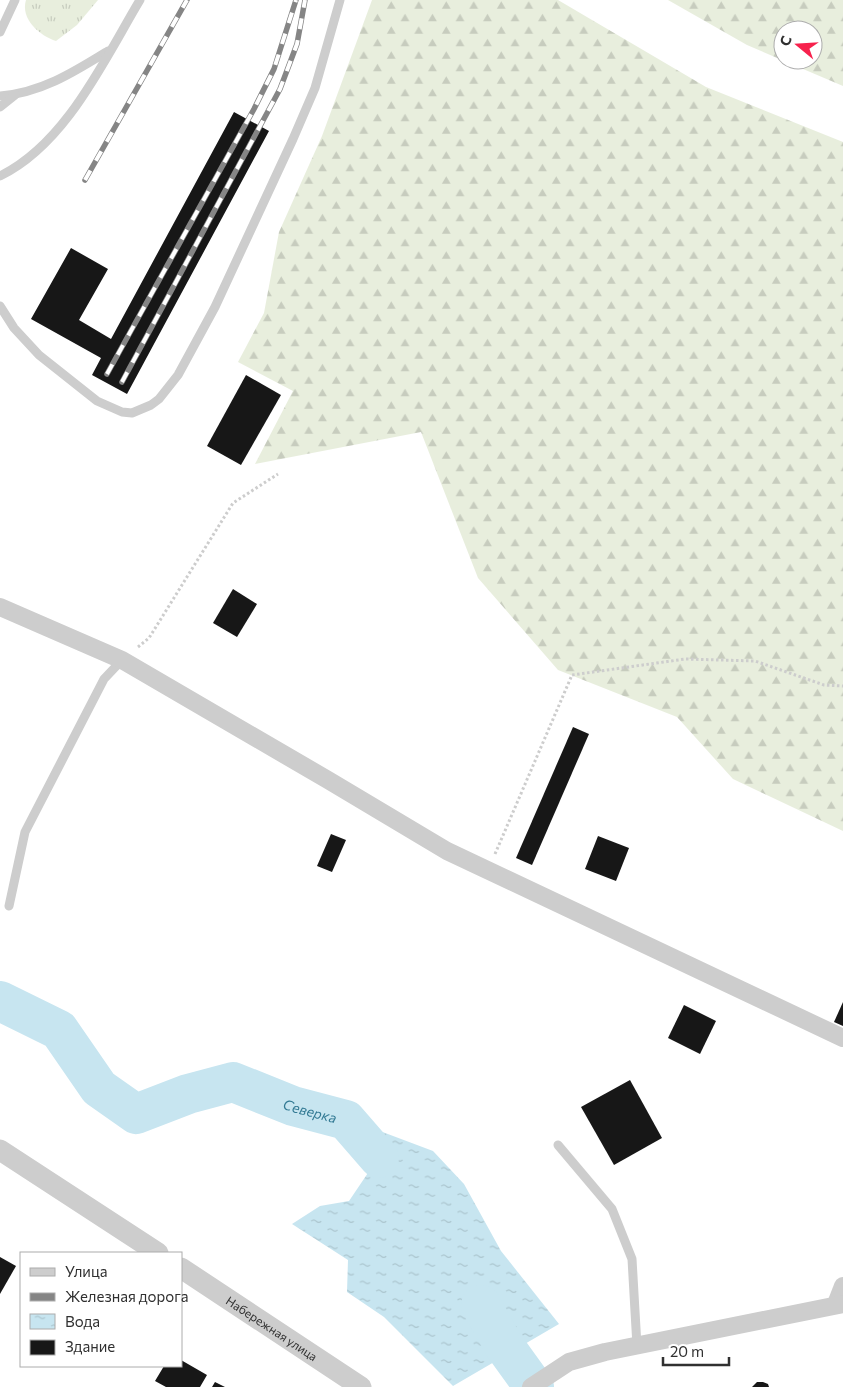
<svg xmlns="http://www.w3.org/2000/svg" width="843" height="1387" viewBox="0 0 843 1387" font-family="Commissioner,sans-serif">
<defs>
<pattern id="grass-tufts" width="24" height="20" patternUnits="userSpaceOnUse" patternTransform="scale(1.25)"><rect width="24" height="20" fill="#e8eedd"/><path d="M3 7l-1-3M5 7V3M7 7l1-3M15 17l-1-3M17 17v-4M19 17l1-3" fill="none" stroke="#c7ccbe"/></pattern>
<pattern id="forest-firs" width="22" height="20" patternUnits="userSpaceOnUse" patternTransform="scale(1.25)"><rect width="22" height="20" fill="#e8eedd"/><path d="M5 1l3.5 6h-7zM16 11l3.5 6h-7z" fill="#c7ccbe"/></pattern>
<pattern id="water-ripples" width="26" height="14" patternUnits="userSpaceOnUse" patternTransform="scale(1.25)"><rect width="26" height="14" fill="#c7e5f0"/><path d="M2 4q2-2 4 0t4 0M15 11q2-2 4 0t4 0" fill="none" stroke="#abc5ce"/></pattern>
</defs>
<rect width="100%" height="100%" fill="#fff"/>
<path fill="url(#grass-tufts)" d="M26 0H98L77 25 56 41C40 36 20 19 26 0Z"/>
<g fill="url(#forest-firs)" fill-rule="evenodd">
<polygon points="372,0 558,0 706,87 843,142 843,831 733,779 677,717 558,670 478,578 421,432 255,464 293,391 238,362 264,313 279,232 322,136"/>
<path d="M668 0H843V86L747 45ZM783 30H813V60H783Z"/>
</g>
<polygon fill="url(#water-ripples)" points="340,1116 433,1151 464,1184 501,1251 559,1324 453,1386 384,1317 347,1292 348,1260 292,1224 320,1206 349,1201 374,1164"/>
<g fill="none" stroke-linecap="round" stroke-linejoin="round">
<g stroke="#c7e5f0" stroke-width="40">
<path id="s1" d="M0 1001 59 1030 99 1088 136 1114 188 1094 233 1082 293 1106 346 1120 379 1158"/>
<polyline points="481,1305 503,1344 534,1387"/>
</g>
</g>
<g fill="#171717">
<polygon points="234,112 269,131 127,394 92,375 101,358 31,319 71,248 108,269 79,320 111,339"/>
<polygon points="246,375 281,395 241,465 207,446"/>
<polygon points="233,589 257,604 237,637 213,623"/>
<polygon points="573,727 589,734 532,865 516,858"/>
<polygon points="331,834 346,840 332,872 317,866"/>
<polygon points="598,836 629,848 616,881 585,869"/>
<polygon points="843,1002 843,1026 834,1022"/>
<polygon points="684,1005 716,1021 700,1054 668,1038"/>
<polygon points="630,1080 662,1138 614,1165 581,1107"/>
<polygon points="0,1257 16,1266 0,1294"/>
<polygon points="181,1360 207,1375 200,1387 166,1387 155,1381 164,1366 181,1366"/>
<polygon points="215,1382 225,1387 212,1387"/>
<polygon points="757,1382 763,1382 768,1384 769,1387 752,1387"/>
</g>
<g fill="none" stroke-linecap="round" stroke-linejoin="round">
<g stroke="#cdcdcd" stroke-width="3" stroke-dasharray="2.5 2.5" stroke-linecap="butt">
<polyline points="138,647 149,638 233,503 278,474"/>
<polyline points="495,854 572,675 685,659 755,661 824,685 843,686"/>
</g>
<g stroke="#cdcdcd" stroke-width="9">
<polyline points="0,32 15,0"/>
<path d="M0 96C41 93 74 72 108 51"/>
<polyline points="0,107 15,95"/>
<path d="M0 176C66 144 104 60 140 0"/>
<polyline points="0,306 14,328 39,355 97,401 122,412 132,413 151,405 159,399 178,375 215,307 293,139 315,88 340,0"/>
<polyline points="9,906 25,832 104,679 122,660"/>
<polyline points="558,1145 612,1209 632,1259 637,1346"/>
</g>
<g stroke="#cdcdcd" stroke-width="18">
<polyline points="0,607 122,660 328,780 447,851 843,1038"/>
<polyline points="836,1304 843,1286"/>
<polyline points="531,1387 569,1362 605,1352 843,1304"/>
</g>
<g stroke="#cdcdcd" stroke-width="21">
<polyline points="0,1150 158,1253"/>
<path id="s2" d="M181 1268 361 1387"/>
</g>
<g stroke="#858585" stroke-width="5.5">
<g id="rail">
<polyline points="85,180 187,0"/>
<polyline points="107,374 254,109 274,69 296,0"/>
<polyline points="122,382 280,89 297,44 305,0"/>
</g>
</g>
<use href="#rail" stroke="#fff" stroke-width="4" stroke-dasharray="11" stroke-linecap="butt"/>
</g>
<g text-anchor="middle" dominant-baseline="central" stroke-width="5" stroke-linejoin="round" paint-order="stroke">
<g font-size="12" fill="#303030" stroke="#fff">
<text stroke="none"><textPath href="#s2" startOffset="109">Набережная улица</textPath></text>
</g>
<g font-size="14" font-style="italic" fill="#337a94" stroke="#fff">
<text stroke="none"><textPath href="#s1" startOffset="366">Северка</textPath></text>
</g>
</g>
<rect x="20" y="1252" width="162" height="115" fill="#ffffff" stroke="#acacac"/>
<rect x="30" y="1268" width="25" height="8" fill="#cdcdcd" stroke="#acacac"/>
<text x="65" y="1277" font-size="15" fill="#303030">Улица</text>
<rect x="30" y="1293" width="25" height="8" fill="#858585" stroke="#acacac"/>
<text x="65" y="1302" font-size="15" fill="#303030">Железная дорога</text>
<rect x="30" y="1314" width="25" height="15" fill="url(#water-ripples)" stroke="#acacac"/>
<text x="65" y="1327" font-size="15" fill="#303030">Вода</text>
<rect x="30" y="1340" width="25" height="15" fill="#171717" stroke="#acacac"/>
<text x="65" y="1352" font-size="15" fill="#303030">Здание</text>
<g transform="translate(798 45) rotate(288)"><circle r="24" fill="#ffffff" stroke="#acacac"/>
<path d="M0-4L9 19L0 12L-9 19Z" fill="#f7224d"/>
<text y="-8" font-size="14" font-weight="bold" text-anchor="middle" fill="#303030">С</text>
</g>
<path d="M663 1357v8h66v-8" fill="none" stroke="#303030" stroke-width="2.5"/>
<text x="670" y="1357" font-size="15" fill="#303030" stroke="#ffffff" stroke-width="4" paint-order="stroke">20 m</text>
</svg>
